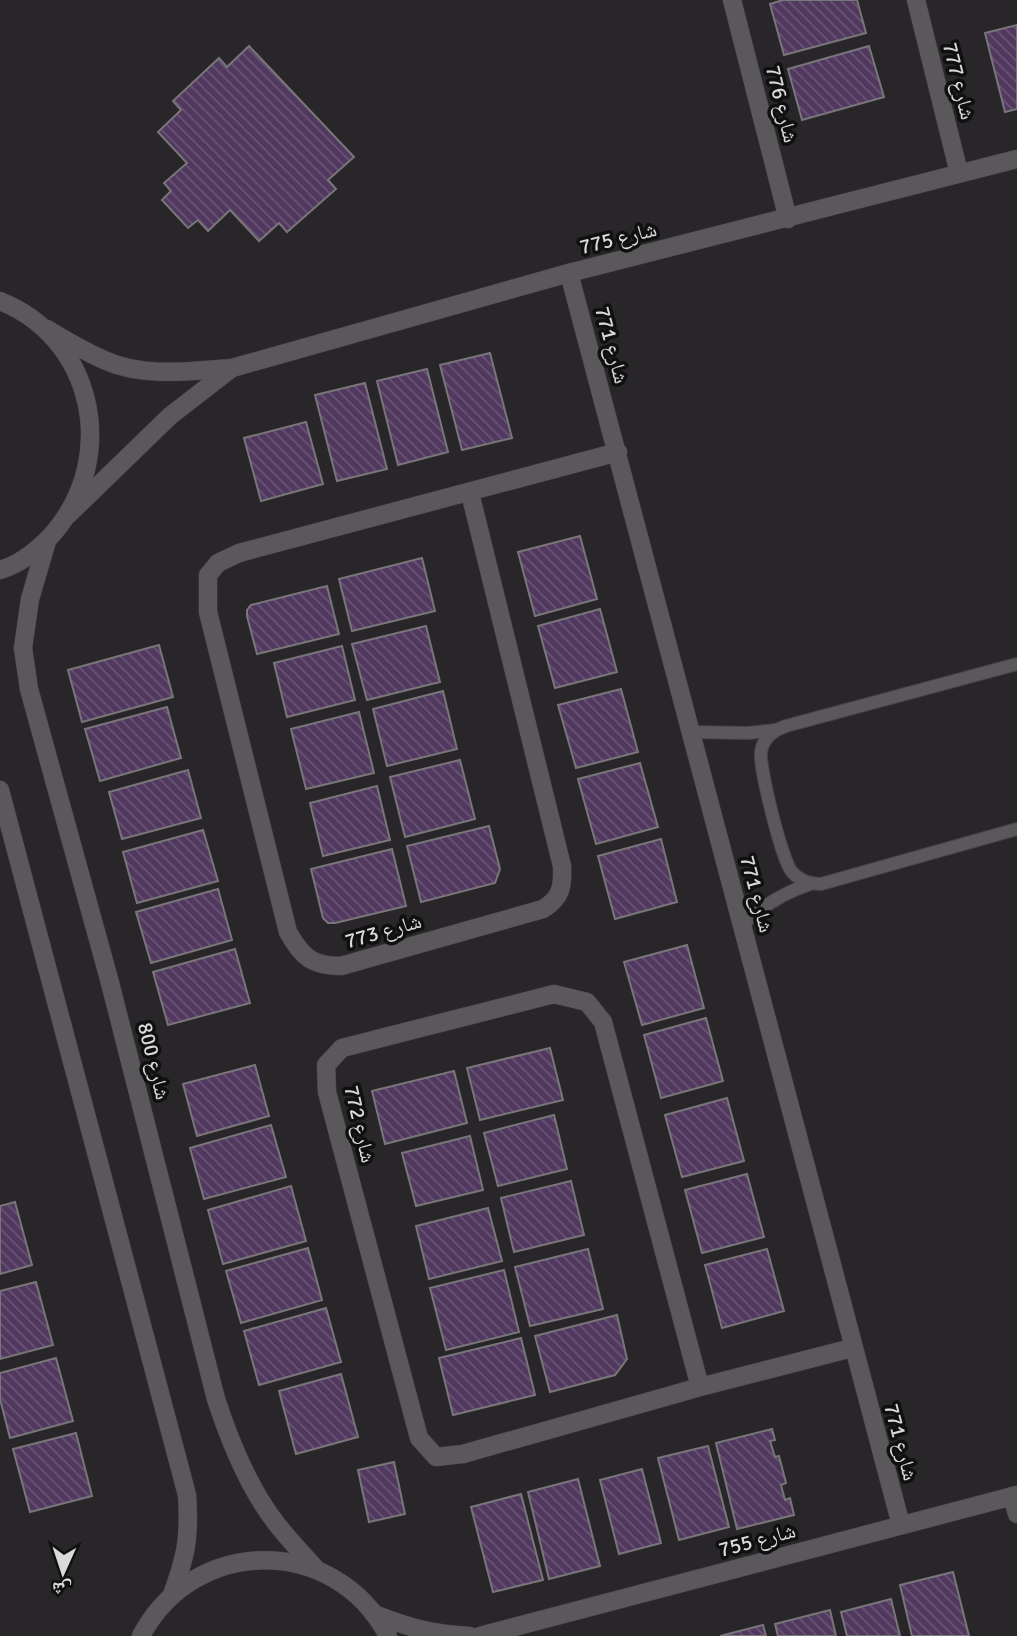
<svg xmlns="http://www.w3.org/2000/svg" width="1017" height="1636" viewBox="0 0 1017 1636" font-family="Signika,'Noto Naskh Arabic',sans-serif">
<defs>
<pattern id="building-back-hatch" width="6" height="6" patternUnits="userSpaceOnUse" patternTransform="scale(1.75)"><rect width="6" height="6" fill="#51385f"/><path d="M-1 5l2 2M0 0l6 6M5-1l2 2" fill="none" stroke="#695475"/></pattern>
</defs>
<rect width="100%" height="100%" fill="#282629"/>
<g fill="url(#building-back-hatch)" stroke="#787679" stroke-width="2">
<polygon points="783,0 857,0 866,33 784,55 770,4"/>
<polygon points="1017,25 1017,109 1005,112 985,33"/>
<polygon points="249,46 354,157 328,180 336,189 287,232 279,223 259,241 230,210 208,231 198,220 188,228 162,200 171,191 164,183 187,163 158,132 181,110 173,101 219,58 227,67"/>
<polygon points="869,46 884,97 802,120 788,69"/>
<polygon points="490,353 512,438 462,450 440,365"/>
<polygon points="427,369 448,452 398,465 377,381"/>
<polygon points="365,383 387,469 337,481 315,395"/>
<polygon points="306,422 323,484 261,501 244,438"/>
<polygon points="580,536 597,599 535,616 518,552"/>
<polygon points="422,558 435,611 352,631 339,579"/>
<polygon points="327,586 339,634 257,654 247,616 247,610 251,605"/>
<polygon points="600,609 617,672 555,688 538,626"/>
<polygon points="426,626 440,682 367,700 352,644"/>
<polygon points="159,645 173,697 82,722 68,670"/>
<polygon points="342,646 355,700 287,717 274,663"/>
<polygon points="621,689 638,752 576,768 558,705"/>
<polygon points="443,691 457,749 387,766 373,709"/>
<polygon points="167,707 181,758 100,781 85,729"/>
<polygon points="359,712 374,773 306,789 291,729"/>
<polygon points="460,760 475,819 405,837 390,777"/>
<polygon points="640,763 658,827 596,844 578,779"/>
<polygon points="188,770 201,818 122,839 109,792"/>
<polygon points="377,786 390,840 323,856 310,803"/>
<polygon points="489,826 500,869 495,883 421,902 407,846"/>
<polygon points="203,830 218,881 137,903 123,852"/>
<polygon points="661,839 677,902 615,919 598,856"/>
<polygon points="392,849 406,906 335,923 328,923 323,918 311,869"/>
<polygon points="218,889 232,940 151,963 136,912"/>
<polygon points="687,945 704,1008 642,1025 624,962"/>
<polygon points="235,949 250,1003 168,1025 153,972"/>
<polygon points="706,1018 723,1081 661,1098 644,1035"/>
<polygon points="550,1048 563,1100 480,1120 467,1068"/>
<polygon points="255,1065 269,1116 197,1136 183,1084"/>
<polygon points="454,1071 467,1123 385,1144 372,1091"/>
<polygon points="727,1098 744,1161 682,1177 665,1115"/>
<polygon points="554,1115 567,1169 498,1186 484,1133"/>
<polygon points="271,1125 286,1177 204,1199 190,1148"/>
<polygon points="470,1136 483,1190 416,1206 402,1153"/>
<polygon points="747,1174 764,1237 702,1253 685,1190"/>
<polygon points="571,1181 584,1235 514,1252 501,1198"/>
<polygon points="291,1186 306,1241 223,1264 208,1210"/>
<polygon points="15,1202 32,1265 0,1274 0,1206"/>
<polygon points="488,1208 502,1261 429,1279 416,1226"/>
<polygon points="308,1248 322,1300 241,1323 226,1271"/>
<polygon points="588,1249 603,1309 530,1326 515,1267"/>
<polygon points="767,1249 784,1311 722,1328 705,1265"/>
<polygon points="504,1270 519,1332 446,1350 430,1288"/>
<polygon points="36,1282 53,1345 0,1359 0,1291"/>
<polygon points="326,1308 341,1362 259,1385 244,1331"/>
<polygon points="617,1315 627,1359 615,1375 550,1392 535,1336"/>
<polygon points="521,1338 535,1395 453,1415 439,1358"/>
<polygon points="56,1358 73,1421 10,1438 0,1399 0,1373"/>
<polygon points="341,1374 358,1437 296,1454 279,1391"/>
<polygon points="772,1429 775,1440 770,1441 775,1457 779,1456 786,1483 781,1485 785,1500 790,1498 794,1515 737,1529 716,1443"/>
<polygon points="76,1433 92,1496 30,1512 13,1449"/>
<polygon points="708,1446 729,1527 679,1540 658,1458"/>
<polygon points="394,1462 405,1514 369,1522 358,1470"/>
<polygon points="642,1469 661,1543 619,1554 600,1480"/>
<polygon points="578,1479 600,1566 549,1579 528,1492"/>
<polygon points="521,1494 543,1580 493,1592 471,1507"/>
<polygon points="953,1572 969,1636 912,1636 900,1585"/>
<polygon points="891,1599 900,1636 847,1636 841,1612"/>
<polygon points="830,1610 836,1636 778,1636 775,1624"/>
<polygon points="763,1625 766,1636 720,1636"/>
</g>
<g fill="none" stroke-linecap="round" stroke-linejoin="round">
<g stroke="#464446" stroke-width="14">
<g id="lane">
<path d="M1017 664 786 726C774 730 763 738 761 752 759 767 782 861 792 872 800 881 809 884 821 884L1017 829"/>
<polyline points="691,732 748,733 776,730"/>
<path d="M742 925C762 906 783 893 810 884"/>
</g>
</g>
<g stroke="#464446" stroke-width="19">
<g id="street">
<polyline points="732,0 788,219"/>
<polyline points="916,0 959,173"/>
<polyline points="569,273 901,1525"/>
<path d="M47 329C65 340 84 351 104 360 143 378 191 371 232 368L569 273 1017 159"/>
<path d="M470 493 562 866C563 887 561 898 543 909L341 966C312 966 302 957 288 932L208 612V575L218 563 239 553 618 452"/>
<polyline points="69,514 170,416 232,368"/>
<polyline points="700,1387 603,1022 587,1002 554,994 342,1048 326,1065 327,1092 419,1438 436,1457 463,1454 700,1387 852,1348"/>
<polyline points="1012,1496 1017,1514"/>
<path d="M374 1614C410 1628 432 1634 470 1636"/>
<polyline points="480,1636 1017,1495"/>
</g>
</g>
<g stroke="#464446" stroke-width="19">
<g id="secondary">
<path d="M0 301C93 338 118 454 56 530 42 547 21 564 0 570"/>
<path d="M47 541 30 599 23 648 29 689 109 979 216 1399C230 1442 248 1487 276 1523 288 1539 303 1554 316 1569"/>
<path d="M0 790 187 1495C190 1539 186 1555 172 1595"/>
<path d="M141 1636C194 1535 336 1535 388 1636"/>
</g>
</g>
<use href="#lane" stroke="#5a585b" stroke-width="12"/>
<use href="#street" stroke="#5a585b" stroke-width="18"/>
<use href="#secondary" stroke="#5a585b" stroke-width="18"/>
</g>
<g text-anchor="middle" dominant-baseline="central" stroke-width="7" stroke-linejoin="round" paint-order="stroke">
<g font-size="21" fill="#dbdadb" stroke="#101011">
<text transform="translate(959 81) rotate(76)">شارع 777</text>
<text transform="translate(782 104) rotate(76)">شارع 776</text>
<text transform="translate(618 238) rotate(-14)">شارع 775</text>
<text transform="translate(612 345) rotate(75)">شارع 771</text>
<text transform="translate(757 894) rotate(75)">شارع 771</text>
<text transform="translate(383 931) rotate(-16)">شارع 773</text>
<text transform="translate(154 1061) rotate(76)">شارع 800</text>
<text transform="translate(360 1124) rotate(77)">شارع 772</text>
<text transform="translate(901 1442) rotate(75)">شارع 771</text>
<text transform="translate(757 1540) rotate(-15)">شارع 755</text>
</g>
</g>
<g transform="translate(63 1573) rotate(183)" stroke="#101011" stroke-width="5" paint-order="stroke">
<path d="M0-5L12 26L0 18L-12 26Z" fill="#dbdadb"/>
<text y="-10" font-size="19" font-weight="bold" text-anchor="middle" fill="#dbdadb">ش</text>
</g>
</svg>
